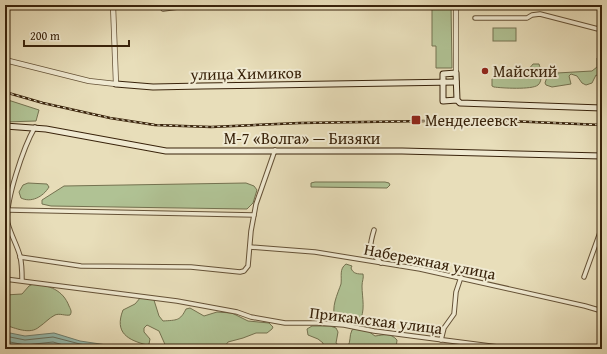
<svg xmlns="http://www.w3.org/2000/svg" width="607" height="354" viewBox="0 0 607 354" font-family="'Gentium Book Plus',serif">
<rect width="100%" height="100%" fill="#e8deba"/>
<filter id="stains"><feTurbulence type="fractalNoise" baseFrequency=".005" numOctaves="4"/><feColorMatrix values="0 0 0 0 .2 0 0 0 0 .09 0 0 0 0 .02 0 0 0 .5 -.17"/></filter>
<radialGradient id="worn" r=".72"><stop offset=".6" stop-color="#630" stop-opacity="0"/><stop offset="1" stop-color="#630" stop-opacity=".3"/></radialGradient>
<g fill="#b0c294" stroke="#747250">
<polygon points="432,5 451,5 452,68 436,68 436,46 432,46"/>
<rect x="493" y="28" width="23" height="13"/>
<polygon points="602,56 602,78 596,75 592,83 586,85 582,83 577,76 571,74 569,76 571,84 552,87 546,85 545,83 547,77 557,73 592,71 597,67 597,58"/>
<path d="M533 64H539C541 70 543 81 538 85 532 90 501 88 494 87L492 86V79L493 78C498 77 502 75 506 74 519 71 524 76 533 64Z"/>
<polygon points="5,99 39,110 36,121 5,122"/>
<polygon points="315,182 385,182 389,183 390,185 387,188 311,187 311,183"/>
<path d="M28 183 47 184 49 187C43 197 31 203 21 198L19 192 23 185Z"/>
<polygon points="246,183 254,186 257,190 253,203 247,209 51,206 42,204 42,200 64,186"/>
<path d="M346 264 352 266 351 268C353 274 358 274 363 274 364 278 362 281 362 286 362 298 366 311 359 322 355 324 352 324 347 323 344 322 338 321 336 318 330 309 338 293 341 284 342 276 339 269 346 264Z"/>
<path d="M33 284C49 285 63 290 69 306 71 310 72 312 70 315 65 316 60 313 55 315 49 318 45 323 39 327 30 335 15 328 5 325V295L22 294 29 286Z"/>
<path d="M141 297H153L159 316 163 321C177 320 180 321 186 309L190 308 204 316 217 312 232 313 248 321 269 323 273 327 272 329 267 333H256L243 338 228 342 223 349H167L159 331 147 325 144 328V332L150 339 149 344 147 345C128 340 114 333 123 310L135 304Z"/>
<path d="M312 326H330L336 328 338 332 336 343 341 347 348 346C351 341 349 336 352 330L354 329 368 331 375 336C384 335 390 332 397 340L396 349H315L323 345V343L318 339 308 335 307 329Z"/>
</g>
<polygon fill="#97bcb0" stroke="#717f6e" points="5,332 25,336 54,333 80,341 134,349 5,349"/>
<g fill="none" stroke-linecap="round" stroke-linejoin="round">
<g stroke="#68705e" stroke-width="1">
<polyline points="5,336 25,340 53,337 80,344 110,349"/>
<polyline points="5,341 25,345 53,342 77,349"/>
</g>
<g stroke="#655237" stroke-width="5.5">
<g id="minor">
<polyline points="163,9 194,5"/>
<polyline points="475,18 527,18 532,15 540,14 602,30"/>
<polyline points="8,210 254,215"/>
<path d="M374 230C369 247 368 250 381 263"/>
<polyline points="250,247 315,252 420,269 585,306 602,311"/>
<polyline points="20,257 81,266 191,267 240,272 244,271 248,266 251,231 256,204 275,150"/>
<polyline points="584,277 602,227"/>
<polyline points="5,279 177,301 237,312 251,317 285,323 318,323 344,325 374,331 513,349"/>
<path d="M22 280C22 272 22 264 20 256 17 245 11 235 8 224 4 203 24 146 35 127"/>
<polyline points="441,340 444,328 454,314 456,292 461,277"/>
</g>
</g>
<g stroke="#655237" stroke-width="6">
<g id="tertiary">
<polyline points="456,5 456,73"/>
<polyline points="5,60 89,81 116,84 113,5"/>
</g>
</g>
<g stroke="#39230b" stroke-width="7">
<g id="secondary">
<polyline points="116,84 153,87 202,86 456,82"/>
<polyline points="457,100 456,73 443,74 443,101 457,100 460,103 602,108"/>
<polyline points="5,126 46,129 166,151 402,151 602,156"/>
</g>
</g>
<use href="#minor" stroke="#f0ead2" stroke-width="3.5"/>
<use href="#tertiary" stroke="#f0ead2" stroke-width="4.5"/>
<use href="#secondary" stroke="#f0ead2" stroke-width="5"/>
<g stroke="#39230b" stroke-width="2.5">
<polyline id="rail" points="5,92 43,103 110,118 155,125 211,127 300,123 488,120 602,125"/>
</g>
<use href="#rail" stroke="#f0ead2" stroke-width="1" stroke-dasharray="3" stroke-linecap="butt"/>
</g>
<g fill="#8f2418" stroke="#f0ead2" stroke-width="1.5">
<circle cx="485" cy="71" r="4"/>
<rect x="411" y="115" width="10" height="10" rx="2"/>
</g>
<g text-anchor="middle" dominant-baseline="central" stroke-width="4" stroke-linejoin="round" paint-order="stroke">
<g font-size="16" fill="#39230b" stroke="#f0ead2" text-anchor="start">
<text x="493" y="71">Майский</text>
<text x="425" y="120">Менделеевск</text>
</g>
<g font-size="16" fill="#39230b" stroke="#f0ead2">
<text transform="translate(246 73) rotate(-1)">улица Химиков</text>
<text x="302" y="138">М-7 «Волга» — Бизяки</text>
<text transform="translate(430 261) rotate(11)">Набережная улица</text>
<text transform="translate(376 320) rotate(7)">Прикамская улица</text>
</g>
</g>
<rect width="607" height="354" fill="none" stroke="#e8deba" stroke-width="20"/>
<rect x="6" y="6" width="595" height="342" fill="none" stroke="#39230b" stroke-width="2"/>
<rect x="10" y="10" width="587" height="334" fill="none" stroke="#39230b"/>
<path d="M24 40v6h105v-6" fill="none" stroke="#39230b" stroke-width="2"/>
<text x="30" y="40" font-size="12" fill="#39230b" stroke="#f0ead2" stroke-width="3" paint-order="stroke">200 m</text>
<rect width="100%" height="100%" filter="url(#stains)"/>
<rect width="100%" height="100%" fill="url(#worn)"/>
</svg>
